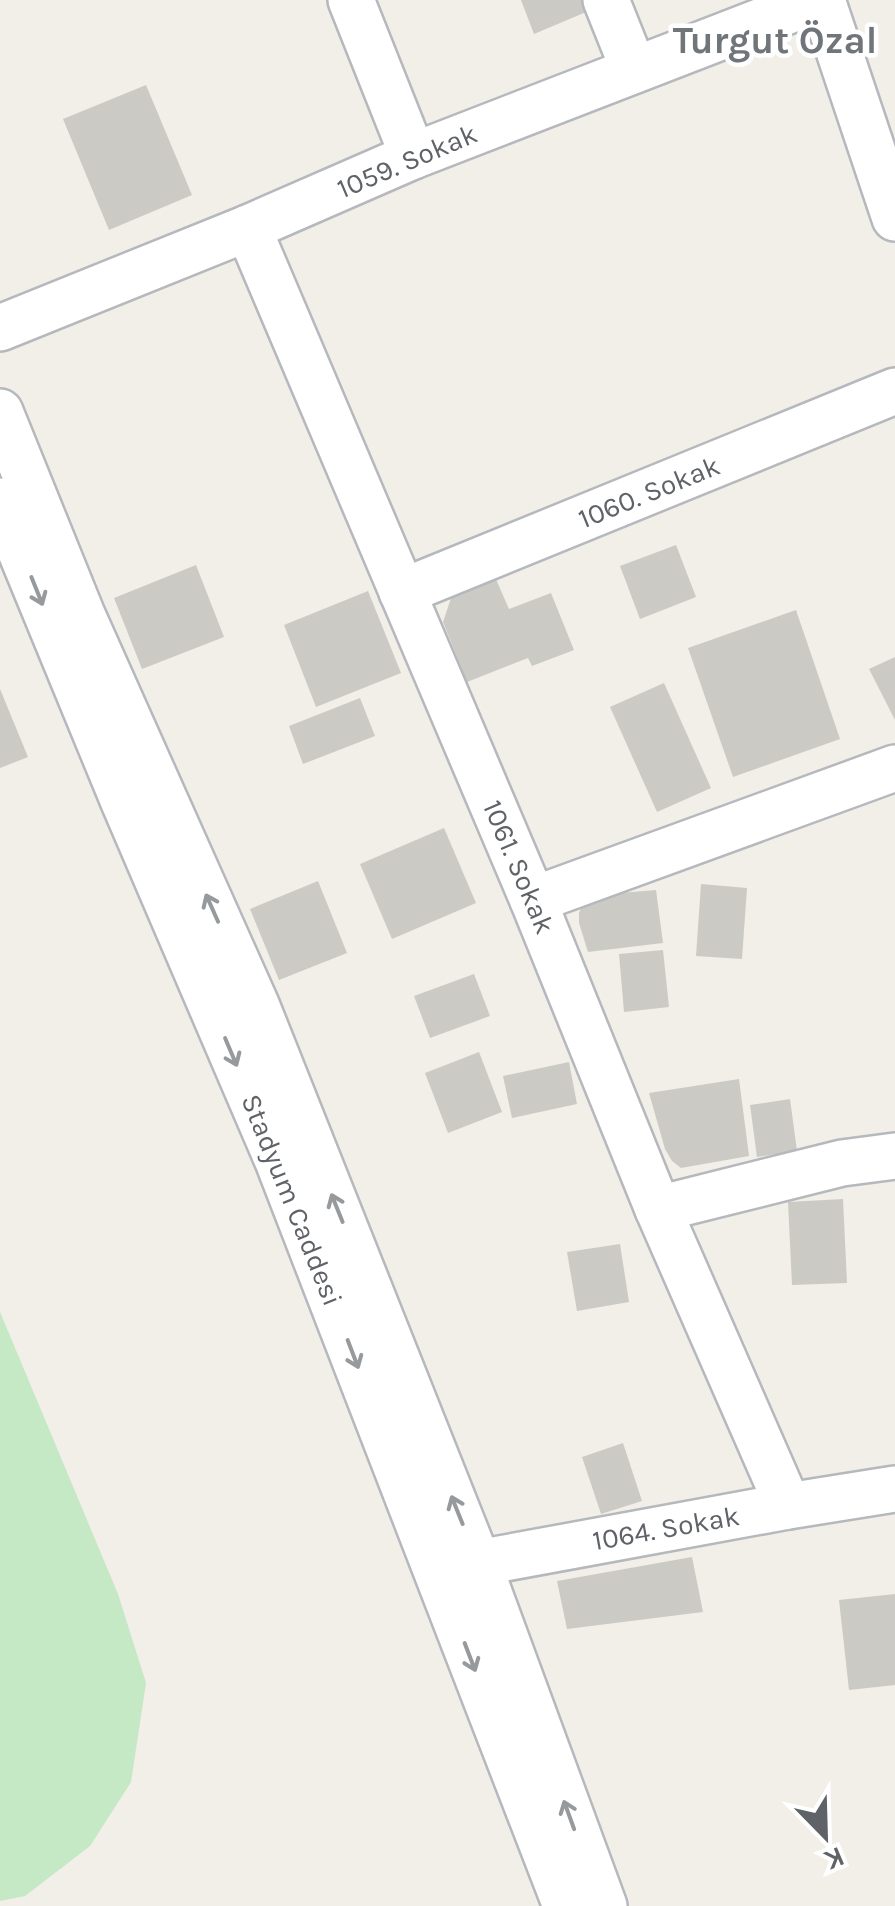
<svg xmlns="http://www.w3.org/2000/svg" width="895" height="1906" viewBox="0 0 895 1906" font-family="Karla,sans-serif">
<rect width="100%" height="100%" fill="#f1efe8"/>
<polygon fill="#c5e8c5" points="0,1312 118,1594 146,1683 131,1782 90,1846 25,1896 0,1901"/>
<g fill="#cccac5">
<polygon points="521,0 587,0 591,10 534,34"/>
<polygon points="146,85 192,195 109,230 63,119"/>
<polygon points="676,545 696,597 640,619 620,566"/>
<polygon points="196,565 224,637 142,669 114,598"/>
<polygon points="495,577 509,609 551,593 574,650 532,666 528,658 467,682 443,622 452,595"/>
<polygon points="368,591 401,673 316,707 284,625"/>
<polygon points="796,610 840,739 733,777 688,648"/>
<polygon points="895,657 895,720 869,669"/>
<polygon points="664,683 711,788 657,812 610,707"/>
<polygon points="0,689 28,757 0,768"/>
<polygon points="360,698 375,736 303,764 289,726"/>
<polygon points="444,828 476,903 392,939 360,864"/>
<polygon points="318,881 347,953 279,980 250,909"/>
<polygon points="701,884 747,888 742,959 696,956"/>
<polygon points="656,890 663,943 588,952 579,923 579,913 584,901 595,895"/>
<polygon points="663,950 669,1007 624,1012 619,954"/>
<polygon points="474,974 490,1016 430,1038 414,996"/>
<polygon points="479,1052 502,1112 448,1133 425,1073"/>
<polygon points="569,1062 577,1104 512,1118 503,1076"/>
<polygon points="739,1079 749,1156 681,1168 672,1161 665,1149 649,1093"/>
<polygon points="790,1099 797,1151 757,1157 750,1105"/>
<polygon points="843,1199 847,1283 792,1285 788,1202"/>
<polygon points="620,1244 629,1302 577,1311 567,1252"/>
<polygon points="623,1443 642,1501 601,1514 582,1457"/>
<polygon points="692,1557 703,1612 567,1629 557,1581"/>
<polygon points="895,1594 895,1685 849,1690 839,1600"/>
</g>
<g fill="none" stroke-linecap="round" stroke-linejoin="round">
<g stroke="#b5b8bc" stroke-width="50">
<g id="minor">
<polyline points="351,0 413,156"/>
<polyline points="606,0 634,70"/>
<polyline points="822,0 895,218"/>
<polyline points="248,228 533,900 658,1209 788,1506"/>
<polyline points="0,328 248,228 413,156 816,0"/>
<polyline points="0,412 82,615 257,1007 478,1563 604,1906"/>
<polyline points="0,501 124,802 278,1161 566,1906"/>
<polyline points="402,592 895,391"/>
<polyline points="533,900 895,768"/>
<polyline points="658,1209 842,1163 895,1156"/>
<polyline points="451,1573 478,1563 788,1506 895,1489"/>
</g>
</g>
<use href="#minor" stroke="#fff" stroke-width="45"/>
</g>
<defs><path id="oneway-shaft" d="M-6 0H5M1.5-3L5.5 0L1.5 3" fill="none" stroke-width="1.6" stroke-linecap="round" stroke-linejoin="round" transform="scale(2.5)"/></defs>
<g stroke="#979a9d">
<use href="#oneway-shaft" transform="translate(37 591) rotate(68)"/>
<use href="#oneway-shaft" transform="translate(212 908) rotate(-114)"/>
<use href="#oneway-shaft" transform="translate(231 1052) rotate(67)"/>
<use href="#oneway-shaft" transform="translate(337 1208) rotate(-112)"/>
<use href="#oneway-shaft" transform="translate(353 1354) rotate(69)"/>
<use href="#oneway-shaft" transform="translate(457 1510) rotate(-112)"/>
<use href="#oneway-shaft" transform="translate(470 1657) rotate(69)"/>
<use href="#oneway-shaft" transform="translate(569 1815) rotate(-110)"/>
</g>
<g text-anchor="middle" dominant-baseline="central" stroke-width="9" stroke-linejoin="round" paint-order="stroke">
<g font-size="28" fill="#5f6368" stroke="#fff">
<text transform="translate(407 161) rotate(-23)">1059. Sokak</text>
<text transform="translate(649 492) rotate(-22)">1060. Sokak</text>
<text transform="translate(519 867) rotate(67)">1061. Sokak</text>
<text transform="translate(292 1200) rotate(68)">Stadyum Caddesi</text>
<text transform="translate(666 1528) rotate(-10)">1064. Sokak</text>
</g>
<g font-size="38" font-weight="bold" fill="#70757a" stroke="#fff">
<text x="775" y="40">Turgut Özal</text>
</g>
</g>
<g transform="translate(825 1836) rotate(157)" stroke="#ffffff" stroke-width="8" paint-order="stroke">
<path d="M0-8L18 38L0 25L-18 38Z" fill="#5f6368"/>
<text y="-15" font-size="28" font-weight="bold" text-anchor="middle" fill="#5f6368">K</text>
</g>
</svg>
